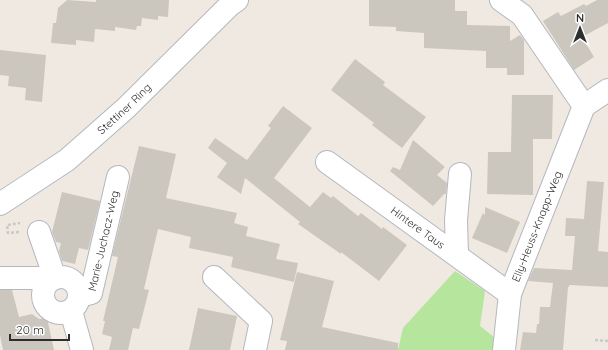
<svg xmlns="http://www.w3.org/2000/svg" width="608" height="350" viewBox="0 0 608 350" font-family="Quicksand,sans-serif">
<rect width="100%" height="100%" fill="#efe9e1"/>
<polygon fill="#b6e59e" points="455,271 485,291 480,326 494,337 493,350 398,350 403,328"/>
<g fill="#cbc7bf">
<polygon points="67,0 96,2 96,0 169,0 168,17 158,16 158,20 142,18 141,26 137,26 136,30 115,27 115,31 95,29 94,42 76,40 76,45 51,43 53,23 56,23 58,8"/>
<polygon points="369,0 455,0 455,11 467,11 467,25 510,26 510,41 520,35 524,40 524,75 507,75 507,68 486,68 486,51 424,48 424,33 396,31 396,27 369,26"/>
<polygon points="597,0 608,0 608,23 582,37 594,57 574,70 543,21 558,12 561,16 584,4 586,6"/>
<polygon points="0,50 46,55 42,102 25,100 26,88 8,86 9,76 0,75"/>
<polygon points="355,59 385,82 383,85 426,117 402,148 372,125 374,123 331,90"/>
<polygon points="512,95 553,95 552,139 533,139 533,195 487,194 488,152 511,152"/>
<polygon points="283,106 312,128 274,178 310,207 323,192 331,198 333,196 358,216 361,213 382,229 383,227 407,245 379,281 341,252 341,254 298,224 300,222 245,178 241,194 217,177 227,163 208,148 215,138 247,160 271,128 268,126"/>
<polygon points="413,140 445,167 437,175 447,183 446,194 444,194 433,206 390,171 393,167 400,170"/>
<polygon points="139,146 176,154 166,198 237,213 234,223 248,227 246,236 280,244 276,259 298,263 294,282 231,267 233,257 189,248 191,237 158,229 144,289 149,290 139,329 133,328 128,350 109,350 112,337 102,334 105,321 103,321 118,257 112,256"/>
<polygon points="587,181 604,182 598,251 608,252 608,287 569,285 569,287 568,287 563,350 520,350 523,332 536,333 537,324 539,324 540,307 550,307 553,283 528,281 534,268 572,270 575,236 565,236 566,218 584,219"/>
<polygon points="62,192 100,201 88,250 79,248 75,264 62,261 59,251 61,243 56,242 52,232"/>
<polygon points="485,207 520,222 507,253 472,238 483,213 485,215"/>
<polygon points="297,272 334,281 322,327 398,343 398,350 285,350 287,341 280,340"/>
<polygon points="0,290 12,290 19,317 32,314 39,319 47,318 54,350 3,350 0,335"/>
<polygon points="198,308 237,316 230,350 189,350"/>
</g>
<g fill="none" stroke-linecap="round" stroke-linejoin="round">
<g stroke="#b4b7c1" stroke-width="24">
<g id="minor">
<polyline points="501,0 522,15 584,106"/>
<path id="s1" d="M327 162 510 294"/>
<path id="s2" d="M0 204 67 160 126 108 230 5 237 0"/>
<polyline points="457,255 456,220 460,174"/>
<polyline points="214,277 261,321 255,350"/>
<circle cx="61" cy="295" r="18"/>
<polyline points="0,278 55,278 39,232"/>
<path id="s3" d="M79 296 91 293 118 177"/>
<polyline points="71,311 82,350"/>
<path id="s4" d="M504 350 510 294 584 106 608 90"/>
</g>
</g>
<g stroke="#c9c9c9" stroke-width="2.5" stroke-dasharray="3 2" stroke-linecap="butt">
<polyline points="19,232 8,233 7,225 20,223"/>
<polyline points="595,340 608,341"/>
</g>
<use href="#minor" stroke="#fff" stroke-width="22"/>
</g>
<g text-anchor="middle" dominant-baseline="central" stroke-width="3" stroke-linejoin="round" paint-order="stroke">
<g font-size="11" fill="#2e2e2e" stroke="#fff">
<text stroke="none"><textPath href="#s2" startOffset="157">Stettiner Ring</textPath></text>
<text stroke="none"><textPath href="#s4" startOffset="129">Elly-Heuss-Knapp-Weg</textPath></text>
<text stroke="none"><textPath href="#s1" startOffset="112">Hintere Taus</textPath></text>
<text stroke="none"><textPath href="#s3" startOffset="66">Marie-Juchacz-Weg</textPath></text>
</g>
</g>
<g transform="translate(580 28)" stroke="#ffffff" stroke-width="3" paint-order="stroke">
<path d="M0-3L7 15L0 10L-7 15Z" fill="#2e2e2e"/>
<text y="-6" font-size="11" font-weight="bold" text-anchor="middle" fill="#2e2e2e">N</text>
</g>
<path d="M10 334v6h59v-6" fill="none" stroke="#2e2e2e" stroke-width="2"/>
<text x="16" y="334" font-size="12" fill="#2e2e2e" stroke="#ffffff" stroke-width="3" paint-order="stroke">20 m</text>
</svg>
